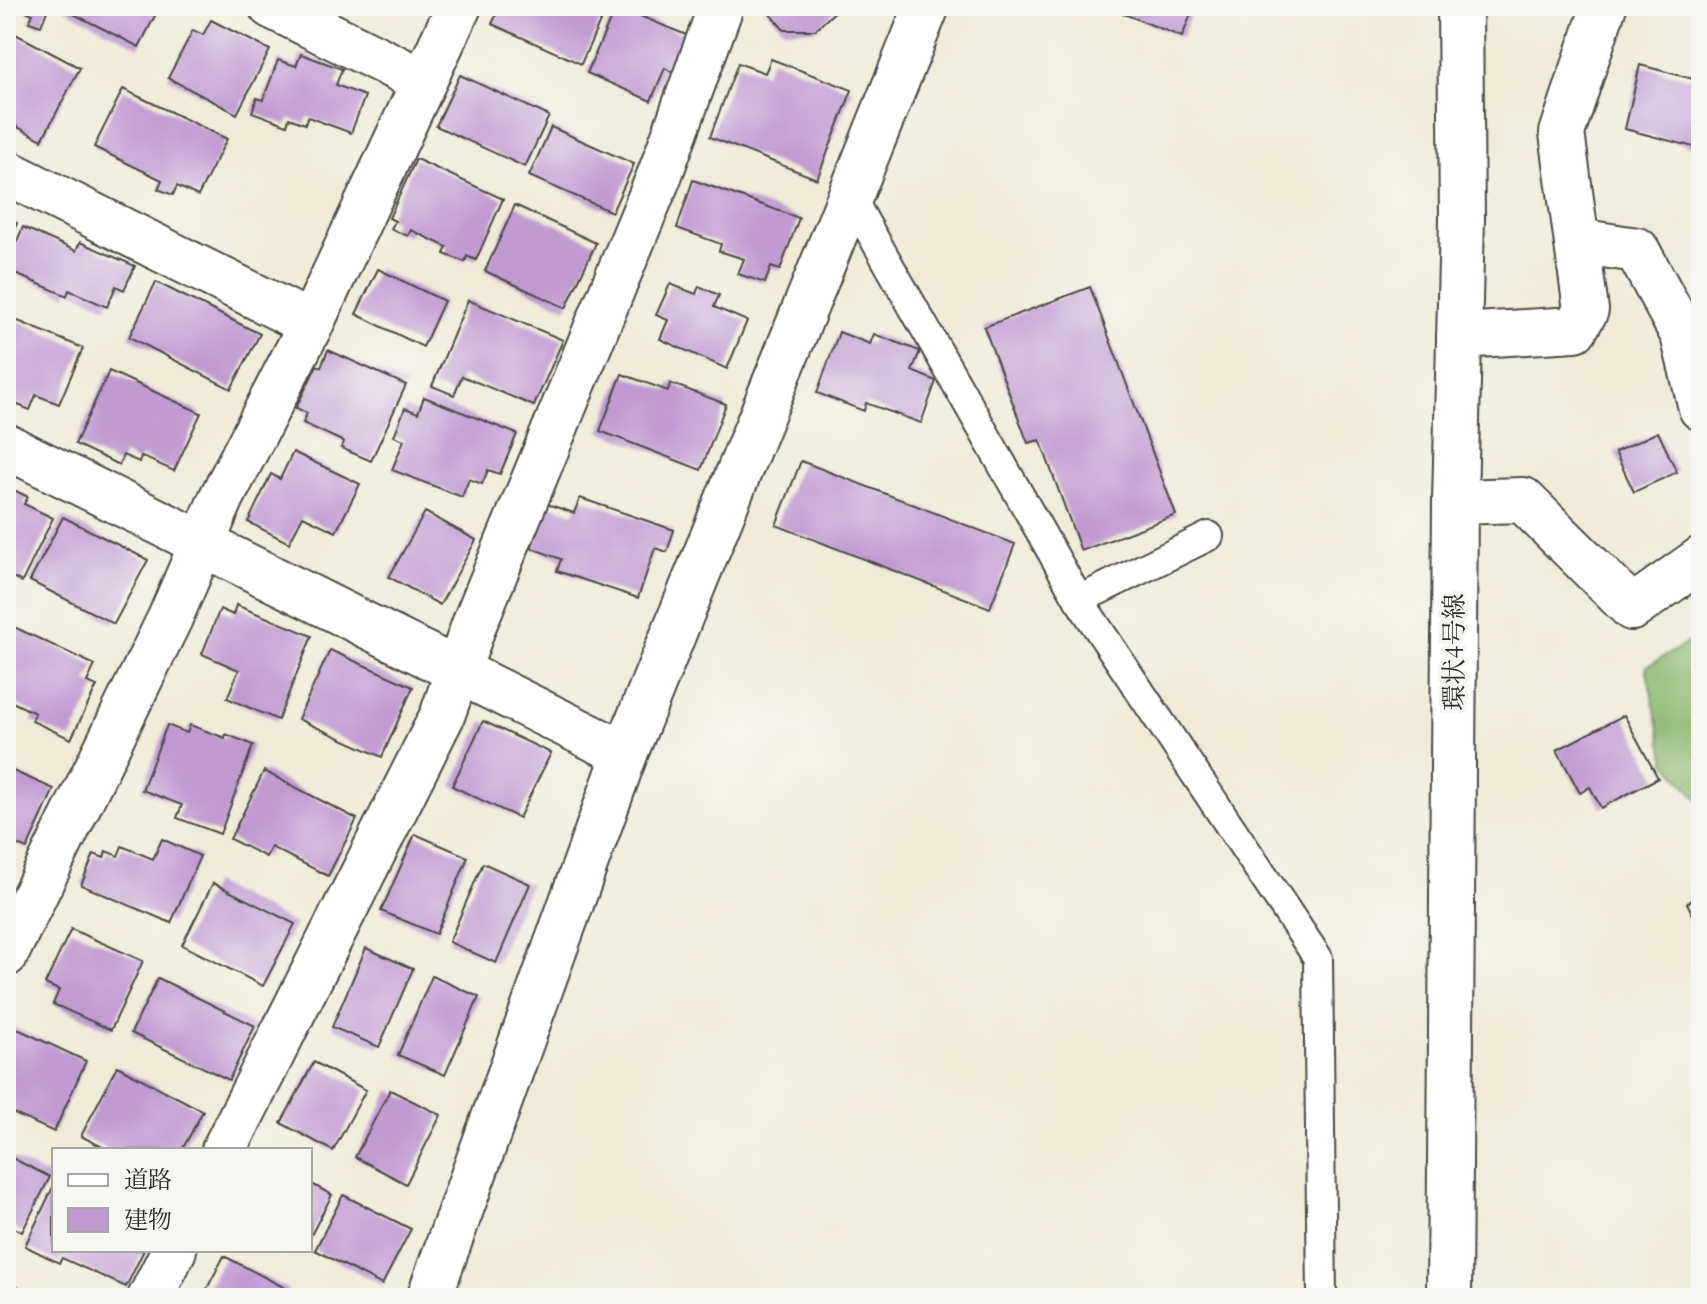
<svg xmlns="http://www.w3.org/2000/svg" width="1707" height="1304" viewBox="0 0 1707 1304" font-family="Cardo,'Noto Serif JP',serif">
<rect width="100%" height="100%" fill="#f6f6f2"/>
<filter id="ink" filterUnits="userSpaceOnUse"><feTurbulence type="fractalNoise" baseFrequency=".0125" numOctaves="2"/><feDisplacementMap in="SourceGraphic" scale="16" xChannelSelector="R" yChannelSelector="G"/><feConvolveMatrix kernelMatrix="1 2 1 2 8 2 1 2 1" color-interpolation-filters="sRGB"/></filter>
<filter id="wash" filterUnits="userSpaceOnUse"><feTurbulence type="fractalNoise" baseFrequency=".006" numOctaves="4" result="noise"/><feDisplacementMap in="SourceGraphic" scale="32" xChannelSelector="R" yChannelSelector="G"/><feGaussianBlur stdDeviation="1.8" result="paint"/><feColorMatrix in="noise" values="0 0 0 0 0 0 0 0 0 0 0 0 0 0 0 0 0 1.4 0 .05"/><feComposite in="paint" operator="in"/></filter>
<g filter="url(#wash)">
<rect width="100%" height="100%" fill="#efebd7"/>
<polygon fill="#8db870" stroke="#5c724e" stroke-width="2" points="1701,635 1701,803 1666,762 1646,667"/>
<g id="blocks">
<g fill="#c19ad2">
<polygon points="14,6 49,6 41,26 29,22 33,14"/>
<polygon points="66,6 160,6 139,47 64,9"/>
<polygon points="500,6 607,6 581,64 492,24"/>
<polygon points="616,6 689,36 673,73 665,68 651,101 587,73"/>
<polygon points="763,6 841,6 815,30 784,30"/>
<polygon points="1104,6 1194,6 1182,37"/>
<polygon points="211,20 270,50 237,114 168,78 193,30 203,35"/>
<polygon points="6,29 80,68 42,140 6,121"/>
<polygon points="301,54 342,69 336,85 365,96 351,133 308,117 305,124 289,118 287,125 252,112 257,98 263,100 278,60 296,66"/>
<polygon points="771,59 852,90 817,179 710,137 738,63 765,73"/>
<polygon points="1640,65 1701,81 1701,149 1625,129"/>
<polygon points="460,75 549,116 525,167 436,126"/>
<polygon points="123,89 227,139 198,196 177,186 173,195 158,189 162,180 94,147"/>
<polygon points="551,127 634,164 612,212 529,176"/>
<polygon points="416,159 503,199 476,260 467,256 465,262 444,254 447,247 411,230 408,236 391,229 395,221 389,218"/>
<polygon points="693,180 799,218 780,270 771,267 765,283 738,274 744,259 719,251 721,244 677,228"/>
<polygon points="515,205 596,243 566,308 485,271"/>
<polygon points="6,219 17,223 6,248"/>
<polygon points="23,227 76,251 80,242 135,266 124,290 116,286 107,307 69,290 67,296 6,270 6,266"/>
<polygon points="378,269 444,301 423,347 356,314"/>
<polygon points="156,282 260,334 231,389 129,337"/>
<polygon points="670,284 696,294 699,286 719,295 714,307 747,321 727,369 660,339 668,320 656,315"/>
<polygon points="1090,287 1176,515 1081,551 1040,440 1028,443 984,327"/>
<polygon points="468,300 563,340 534,406 462,376 454,395 432,386"/>
<polygon points="6,316 83,348 59,404 36,395 30,410 6,400"/>
<polygon points="839,332 870,344 874,334 920,351 912,371 936,381 921,423 866,403 864,411 817,393"/>
<polygon points="328,350 406,385 371,461 341,448 344,442 303,423 307,413 296,408 317,365 321,367"/>
<polygon points="109,371 201,413 174,471 141,456 139,462 123,455 119,465 75,444"/>
<polygon points="622,374 668,391 670,383 726,404 701,470 600,431"/>
<polygon points="424,397 517,434 500,474 488,470 482,484 469,479 462,497 392,470 404,440 394,436 405,408 418,413"/>
<polygon points="1658,432 1677,472 1634,492 1615,452"/>
<polygon points="293,452 360,484 336,532 303,516 289,543 248,522 271,474 280,479"/>
<polygon points="801,461 1015,544 990,608 776,525"/>
<polygon points="8,487 28,497 24,504 53,518 22,582 6,574 6,492"/>
<polygon points="580,498 674,530 667,552 655,548 638,598 557,571 561,559 531,548 547,504 574,513"/>
<polygon points="425,512 476,540 440,605 389,577"/>
<polygon points="63,517 148,560 114,624 30,581"/>
<polygon points="236,605 312,636 278,720 227,698 239,670 202,654 220,609 233,615"/>
<polygon points="12,626 95,665 87,682 97,686 71,739 32,721 35,713 6,699 6,639"/>
<polygon points="330,650 413,687 382,757 298,719"/>
<polygon points="1624,715 1658,778 1601,808 1590,787 1580,793 1557,750"/>
<polygon points="483,721 551,753 519,818 452,786"/>
<polygon points="167,725 187,733 190,725 225,738 226,734 253,745 220,834 177,818 182,805 142,790"/>
<polygon points="6,768 54,789 27,849 6,840"/>
<polygon points="264,771 357,819 328,876 271,847 266,857 230,839"/>
<polygon points="415,834 468,857 436,934 381,911"/>
<polygon points="162,839 200,856 171,923 81,885 94,854 104,858 106,851 118,856 122,846 153,859"/>
<polygon points="483,863 530,884 496,963 449,942"/>
<polygon points="213,883 295,924 263,986 182,945"/>
<polygon points="1701,895 1701,931 1687,903"/>
<polygon points="71,929 143,961 111,1030 53,1004 59,990 45,984"/>
<polygon points="366,948 413,969 379,1047 332,1027"/>
<polygon points="432,976 479,997 445,1075 398,1055"/>
<polygon points="158,978 255,1026 229,1080 131,1033"/>
<polygon points="7,1024 86,1061 54,1132 6,1110"/>
<polygon points="314,1062 366,1090 333,1151 281,1123"/>
<polygon points="117,1066 203,1111 182,1150 108,1150 81,1136"/>
<polygon points="390,1090 441,1115 406,1184 355,1157"/>
<polygon points="6,1155 50,1177 22,1232 6,1224"/>
<polygon points="310,1183 332,1195 310,1237"/>
<polygon points="54,1185 54,1250 144,1250 126,1287 62,1258 59,1263 25,1246"/>
<polygon points="343,1195 411,1229 382,1285 315,1250"/>
<polygon points="224,1256 289,1290 285,1298 202,1298"/>
<polygon points="17,1287 37,1298 11,1298"/>
</g>
</g>
</g>
<g filter="url(#ink)">
<use href="#blocks" fill-opacity="0" stroke="#484845" stroke-width="2"/>
<g fill="none" stroke-linecap="round" stroke-linejoin="round">
<g stroke="#484845" stroke-width="32">
<g id="service">
<polyline points="850,196 1079,600 1318,958 1322,1298"/>
<polyline points="1079,600 1209,536"/>
</g>
</g>
<g stroke="#484845" stroke-width="48">
<g id="minor">
<polyline points="271,6 423,81"/>
<polyline points="6,172 311,324"/>
<polyline points="1577,241 1637,250 1683,335 1701,408"/>
<polyline points="1459,336 1575,329 1586,310 1562,133 1604,6"/>
<polyline points="6,446 625,754"/>
<polyline points="1455,502 1523,500 1632,608 1701,559"/>
<polyline points="6,954 170,618 222,497 311,324 459,6"/>
<polyline points="224,1150 442,716 475,622 660,174 721,6"/>
<polyline points="150,1298 174,1250"/>
<polyline points="429,1298 625,754 927,6"/>
</g>
</g>
<g stroke="#484845" stroke-width="48">
<polyline id="primary" points="1449,1298 1455,502 1462,219 1460,6"/>
</g>
<use href="#service" stroke="#fff" stroke-width="28"/>
<use href="#minor" stroke="#fff" stroke-width="44"/>
<use href="#primary" stroke="#fff" stroke-width="44"/>
</g>
</g>
<g text-anchor="middle" dominant-baseline="central" stroke-width="8" stroke-linejoin="round" paint-order="stroke">
<g font-size="26" fill="#2b2b2b" stroke="#f6f6f2">
<text transform="translate(1454 652) rotate(-90)">環状4号線</text>
</g>
</g>
<rect width="1707" height="1304" fill="none" stroke="#f6f6f2" stroke-width="32"/>
<rect x="52" y="1148" width="260" height="104" fill="#f6f6f2" stroke="#a5a5a2" stroke-width="2"/>
<rect x="68" y="1174" width="40" height="12" fill="#ffffff" stroke="#a5a5a2" stroke-width="2"/>
<text x="124" y="1188" font-size="24" fill="#2b2b2b">道路</text>
<rect x="68" y="1208" width="40" height="24" fill="#c19ad2" stroke="#a5a5a2" stroke-width="2"/>
<text x="124" y="1228" font-size="24" fill="#2b2b2b">建物</text>
</svg>
